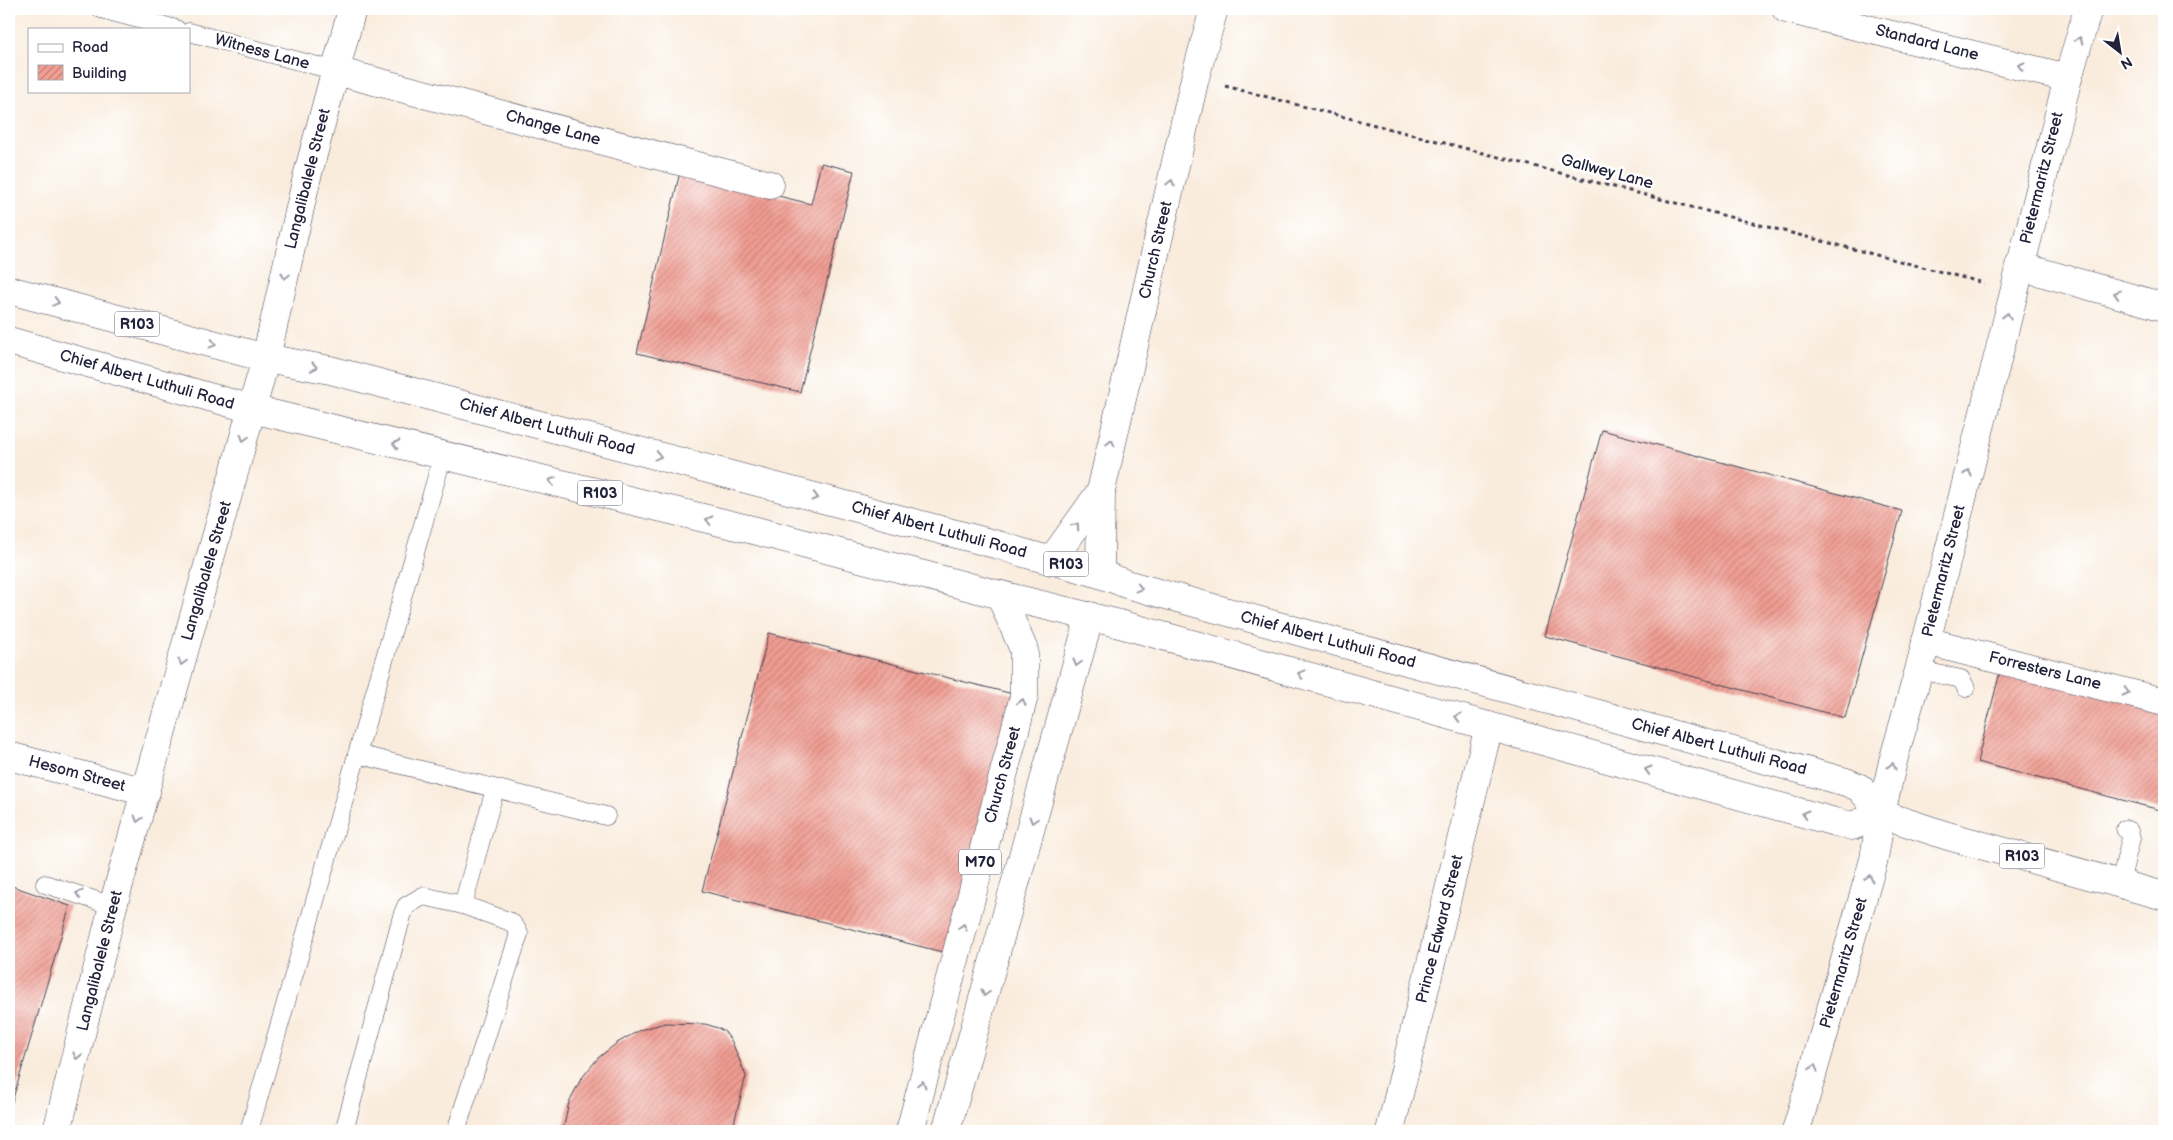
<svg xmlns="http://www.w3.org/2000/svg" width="2173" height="1140" viewBox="0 0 2173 1140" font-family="'Balsamiq Sans',sans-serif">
<defs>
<pattern id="building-hatch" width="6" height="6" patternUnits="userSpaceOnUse" patternTransform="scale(1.25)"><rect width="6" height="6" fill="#f19d92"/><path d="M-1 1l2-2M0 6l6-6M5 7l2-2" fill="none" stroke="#c38078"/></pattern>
</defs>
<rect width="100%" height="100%" fill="#fff"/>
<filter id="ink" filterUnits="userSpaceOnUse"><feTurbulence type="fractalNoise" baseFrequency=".02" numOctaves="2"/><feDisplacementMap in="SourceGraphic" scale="10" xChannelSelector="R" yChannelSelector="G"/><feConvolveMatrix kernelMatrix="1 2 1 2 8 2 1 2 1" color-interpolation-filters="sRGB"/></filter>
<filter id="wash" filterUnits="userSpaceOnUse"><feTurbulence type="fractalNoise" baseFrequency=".0096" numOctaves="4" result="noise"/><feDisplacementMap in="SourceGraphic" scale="20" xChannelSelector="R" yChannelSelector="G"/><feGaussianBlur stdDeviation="1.12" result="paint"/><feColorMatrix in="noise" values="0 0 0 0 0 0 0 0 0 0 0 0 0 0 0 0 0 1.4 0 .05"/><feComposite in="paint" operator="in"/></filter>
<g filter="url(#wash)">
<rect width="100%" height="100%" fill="#f9ecdd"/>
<g id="blocks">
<g fill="url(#building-hatch)">
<polygon points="821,163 854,171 800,392 637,353 680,172 811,204"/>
<polygon points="1602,430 1902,511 1845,718 1545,636"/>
<polygon points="769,633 1017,695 950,954 702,891"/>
<polygon points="2002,664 2164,707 2164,811 1977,762"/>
<polygon points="9,885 70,906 9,1112"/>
<polygon points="665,1023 705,1024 718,1028 725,1032 732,1042 746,1076 732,1131 563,1131 569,1102 581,1079 598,1058 617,1043 640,1030"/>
</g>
</g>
</g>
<g filter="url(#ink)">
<use href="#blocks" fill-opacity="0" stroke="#424053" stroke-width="1"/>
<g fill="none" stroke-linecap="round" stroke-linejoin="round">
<g stroke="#424053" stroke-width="19">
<g id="lane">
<polyline points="101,9 176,29"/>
<polyline points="189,32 336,71"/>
<polyline points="1919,670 1961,679 1966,688"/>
<polyline points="357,754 606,816"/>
<polyline points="2120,883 2131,838 2129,831 2125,829"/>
<polyline points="45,884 113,906"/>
<polyline points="249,1131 443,455"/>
<polyline points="344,1131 402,916 406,906 423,896 463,905"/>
<polyline points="456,1131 519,934 516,928 511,922 463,905 495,789"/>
</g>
</g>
<g stroke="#424053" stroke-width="29">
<g id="street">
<polyline points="1786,9 2068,78"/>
<polyline points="336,71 770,185"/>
<polyline points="2019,266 2164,307"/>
<polyline points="1051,561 1101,491"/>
<polyline points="1100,572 1101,491 1195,78 1214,9"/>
<polyline points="1926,641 2164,702"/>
<polyline points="9,756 146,792"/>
<polyline points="1390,1131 1489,726"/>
</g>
</g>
<g stroke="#424053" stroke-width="29">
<g id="secondary">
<polyline points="57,1131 113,906 266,358 307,177 352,9"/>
<polyline points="1796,1131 1874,859 1881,814 1893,761 1919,670 2068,78 2088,9"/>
</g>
</g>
<g stroke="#424053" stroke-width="29">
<g id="primary">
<path d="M9 290 266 358 330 370 1002 546C1043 561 1086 566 1126 584L1846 782 1860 788 1881 814 1948 836 2164 896"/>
<polyline points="9,341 252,409 757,531 989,592 1116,623 1835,822 1852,826 1881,814"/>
<polyline points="910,1131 1024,696 1024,650 1000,595"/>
<polyline points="946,1131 1090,616"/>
</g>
</g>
<polyline stroke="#424053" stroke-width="3" stroke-dasharray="4 4" stroke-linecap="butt" points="1225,86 1984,283"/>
<use href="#lane" stroke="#fff" stroke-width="18"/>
<use href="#street" stroke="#fff" stroke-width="28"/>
<use href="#secondary" stroke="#fff" stroke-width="28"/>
<use href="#primary" stroke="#fff" stroke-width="28"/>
</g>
<defs><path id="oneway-chevron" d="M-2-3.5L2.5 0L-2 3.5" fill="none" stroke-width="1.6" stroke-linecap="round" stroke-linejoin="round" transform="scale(1.25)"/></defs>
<g stroke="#9c9ca7">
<use href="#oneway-chevron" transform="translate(2079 40) rotate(-74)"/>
<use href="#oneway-chevron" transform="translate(2021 66) rotate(-166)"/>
<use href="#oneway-chevron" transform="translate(1171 183) rotate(-77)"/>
<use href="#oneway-chevron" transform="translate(285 276) rotate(103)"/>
<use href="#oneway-chevron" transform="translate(2117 294) rotate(-164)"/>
<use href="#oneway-chevron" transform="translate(56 302) rotate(15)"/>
<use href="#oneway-chevron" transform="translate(2007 316) rotate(-76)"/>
<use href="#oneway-chevron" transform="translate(213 344) rotate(15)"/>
<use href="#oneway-chevron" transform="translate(314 367) rotate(11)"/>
<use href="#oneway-chevron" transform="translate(244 438) rotate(106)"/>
<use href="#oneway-chevron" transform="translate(1111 443) rotate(-77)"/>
<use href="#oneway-chevron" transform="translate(396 444) rotate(-167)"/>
<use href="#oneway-chevron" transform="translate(658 456) rotate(15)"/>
<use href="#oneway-chevron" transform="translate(1968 473) rotate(-76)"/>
<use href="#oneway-chevron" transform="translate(552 481) rotate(-166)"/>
<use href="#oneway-chevron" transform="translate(815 497) rotate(15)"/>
<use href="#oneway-chevron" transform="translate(709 520) rotate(-166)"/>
<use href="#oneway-chevron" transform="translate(1076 526) rotate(-55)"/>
<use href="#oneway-chevron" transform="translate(1139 588) rotate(15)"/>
<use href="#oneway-chevron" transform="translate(182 662) rotate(106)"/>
<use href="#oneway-chevron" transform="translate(1077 663) rotate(106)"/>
<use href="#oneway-chevron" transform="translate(1301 674) rotate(-165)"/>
<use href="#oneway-chevron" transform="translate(2126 692) rotate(14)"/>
<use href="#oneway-chevron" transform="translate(1022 702) rotate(-77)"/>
<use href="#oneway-chevron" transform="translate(1458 717) rotate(-165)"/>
<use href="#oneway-chevron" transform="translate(1892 766) rotate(-77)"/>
<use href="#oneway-chevron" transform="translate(1648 770) rotate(-164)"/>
<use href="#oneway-chevron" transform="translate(1805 814) rotate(-164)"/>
<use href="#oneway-chevron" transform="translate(138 819) rotate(106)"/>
<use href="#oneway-chevron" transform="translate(1033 820) rotate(106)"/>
<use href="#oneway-chevron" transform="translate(1869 878) rotate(-74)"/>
<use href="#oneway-chevron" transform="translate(79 894) rotate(-162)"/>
<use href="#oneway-chevron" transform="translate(963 927) rotate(-75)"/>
<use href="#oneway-chevron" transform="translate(985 993) rotate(106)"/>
<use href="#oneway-chevron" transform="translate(77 1056) rotate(104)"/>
<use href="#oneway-chevron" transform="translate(1814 1068) rotate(-74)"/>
<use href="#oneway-chevron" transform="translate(922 1084) rotate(-75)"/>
</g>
</g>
<g text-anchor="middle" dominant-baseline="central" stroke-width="5" stroke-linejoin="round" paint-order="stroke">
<g fill="#fff" stroke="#646476" stroke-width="1">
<rect x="114.5" y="311.5" width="45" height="25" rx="4"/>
<rect x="577.5" y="480.5" width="45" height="25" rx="4"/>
<rect x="1043.5" y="551.5" width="45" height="25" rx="4"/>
<rect x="1999.5" y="843.5" width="45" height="25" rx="4"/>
<rect x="959" y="849.5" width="42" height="25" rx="4"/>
</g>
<g font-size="15" font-weight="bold" fill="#22223b">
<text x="137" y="324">R103</text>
<text x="600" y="493">R103</text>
<text x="1066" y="564">R103</text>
<text x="2022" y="856">R103</text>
<text x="980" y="862">M70</text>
</g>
<g font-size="16" fill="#22223b" stroke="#fff">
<text transform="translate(1927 43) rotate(14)">Standard Lane</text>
<text transform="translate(262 52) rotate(15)">Witness Lane</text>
<text transform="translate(553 128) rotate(15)">Change Lane</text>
<text transform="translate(1607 172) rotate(15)">Gallwey Lane</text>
<text transform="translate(2042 178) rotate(-76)">Pietermaritz Street</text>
<text transform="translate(308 179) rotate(-76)">Langalibalele Street</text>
<text transform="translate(1156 250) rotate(-77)">Church Street</text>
<text transform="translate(147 380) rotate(16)">Chief Albert Luthuli Road</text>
<text transform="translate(547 427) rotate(15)">Chief Albert Luthuli Road</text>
<text transform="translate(939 530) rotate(15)">Chief Albert Luthuli Road</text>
<text transform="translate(207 571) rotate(-74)">Langalibalele Street</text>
<text transform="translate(1944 571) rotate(-76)">Pietermaritz Street</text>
<text transform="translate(1328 640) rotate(15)">Chief Albert Luthuli Road</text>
<text transform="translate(2045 671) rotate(14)">Forresters Lane</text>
<text transform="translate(1719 747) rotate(15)">Chief Albert Luthuli Road</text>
<text transform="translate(77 774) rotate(15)">Hesom Street</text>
<text transform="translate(1003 775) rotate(-75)">Church Street</text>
<text transform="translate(1440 929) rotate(-76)">Prince Edward Street</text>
<text transform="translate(100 961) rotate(-76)">Langalibalele Street</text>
<text transform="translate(1844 963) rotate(-74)">Pietermaritz Street</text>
</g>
</g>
<rect width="2173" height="1140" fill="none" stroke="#fff" stroke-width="30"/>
<rect x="28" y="28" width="162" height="65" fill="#ffffff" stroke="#a7a7b1"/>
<rect x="38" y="44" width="25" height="8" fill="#ffffff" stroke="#a7a7b1"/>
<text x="72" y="52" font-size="15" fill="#22223b">Road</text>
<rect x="38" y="65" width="25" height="15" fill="url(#building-hatch)" stroke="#a7a7b1"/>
<text x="72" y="78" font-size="15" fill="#22223b">Building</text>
<g transform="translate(2120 52) rotate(149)" stroke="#ffffff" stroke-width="4" paint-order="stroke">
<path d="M0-4L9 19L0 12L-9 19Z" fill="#22223b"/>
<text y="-8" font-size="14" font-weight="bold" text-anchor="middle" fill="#22223b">N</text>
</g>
</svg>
